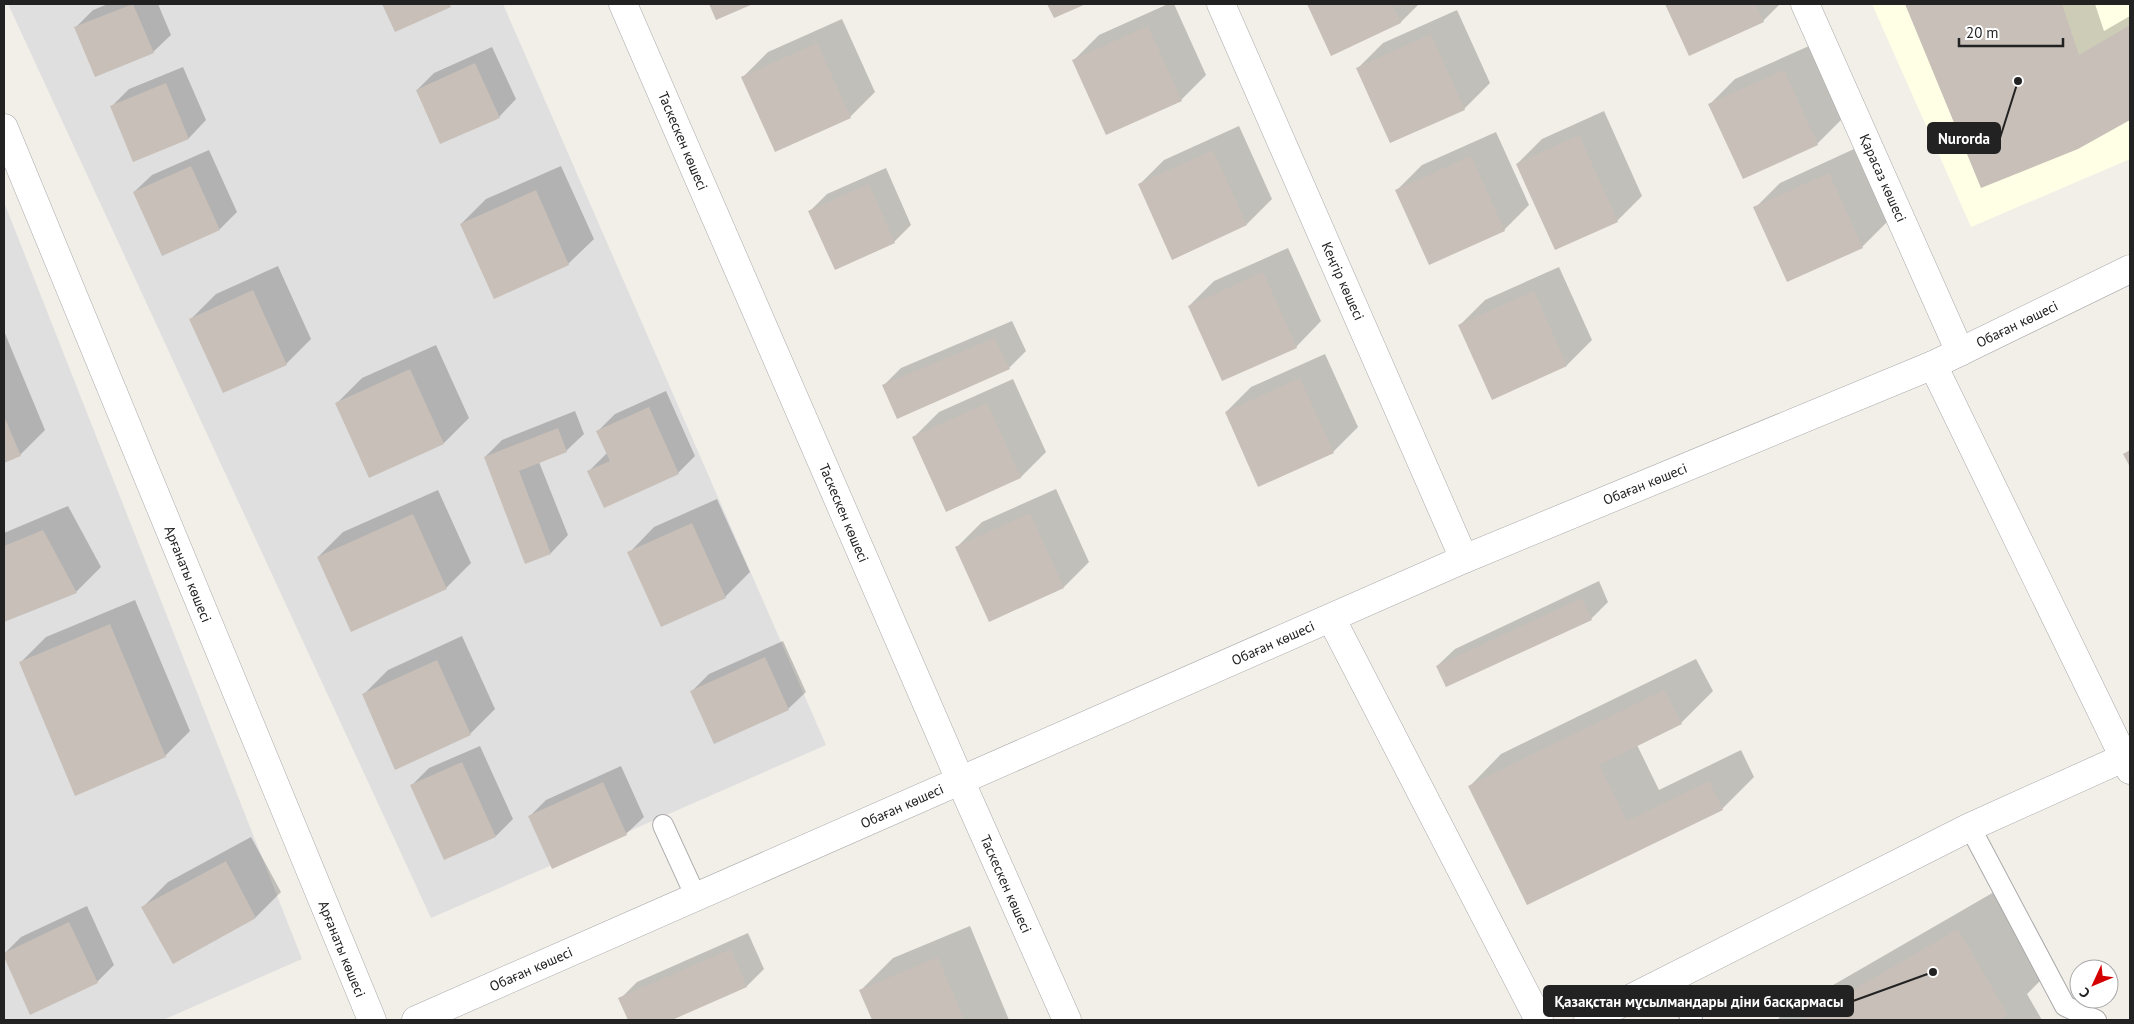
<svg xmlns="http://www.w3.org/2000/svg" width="2134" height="1024" viewBox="0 0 2134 1024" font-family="'PT Sans',sans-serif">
<rect width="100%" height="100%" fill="#f2efe9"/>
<g fill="#e0dfdf">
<polygon points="8,4 503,4 826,745 431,918"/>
<polygon points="4,202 302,959 163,1020 4,1020"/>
</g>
<polygon fill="#ffffe5" points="1872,4 2130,4 2130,159 1971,227"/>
<g fill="#0003">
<polygon points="108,4 158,4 171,35 153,52 76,27 93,10"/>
<polygon points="383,4 453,4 395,31"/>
<polygon points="1168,4 1174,4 1206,75 1181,100 1074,60 1099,35"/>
<polygon points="1308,4 1417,4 1418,5 1401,22 1332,54"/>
<polygon points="1666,4 1780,4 1763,21 1689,54"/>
<polygon points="1906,4 2095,4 2104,31 2130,16 2130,119 2078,148 1982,186"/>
<polygon points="1457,10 1490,83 1464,109 1391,142 1358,68 1383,43"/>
<polygon points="842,19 875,92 850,117 743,77 768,52"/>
<polygon points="1809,46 1842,119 1817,144 1710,104 1735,79"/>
<polygon points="492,47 516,99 499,117 417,90 434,73"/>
<polygon points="183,67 206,120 189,138 134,160 112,106 129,89"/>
<polygon points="1604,111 1642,196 1617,221 1517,164 1542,139"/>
<polygon points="1239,126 1272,199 1247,224 1139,185 1164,160"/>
<polygon points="1496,132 1529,205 1504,230 1397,190 1422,165"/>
<polygon points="1854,149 1887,222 1862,247 1755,208 1780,183"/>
<polygon points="209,150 237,212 220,229 163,254 134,192 152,175"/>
<polygon points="561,166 594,239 568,264 494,297 461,224 486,199"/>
<polygon points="886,168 911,225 894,242 809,212 827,194"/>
<polygon points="1288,248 1321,321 1296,347 1189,306 1214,281"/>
<polygon points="278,266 311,339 286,364 191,319 216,294"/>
<polygon points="1559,267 1592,340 1567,365 1493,398 1460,325 1485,300"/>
<polygon points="1012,321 1026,351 1009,368 884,385 901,368"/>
<polygon points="4,331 45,430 20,455 4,462"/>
<polygon points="436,345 469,418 444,443 337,403 362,378"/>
<polygon points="1325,354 1358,427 1333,452 1226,412 1251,387"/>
<polygon points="1013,379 1046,452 1021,477 947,510 914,437 939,412"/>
<polygon points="666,391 695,456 678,473 589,471 607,453 598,431 615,414"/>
<polygon points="575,411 584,434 566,451 539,462 568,535 551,553 526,562 485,457 502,440"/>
<polygon points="1056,489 1089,562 1064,587 957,547 982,522"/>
<polygon points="438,490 471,563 446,588 318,557 343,532"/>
<polygon points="717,499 750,572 725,597 629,553 654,527"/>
<polygon points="68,506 101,567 76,592 4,621 4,533"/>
<polygon points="1599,581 1608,602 1591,619 1437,666 1455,649"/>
<polygon points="135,600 190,731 165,756 21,662 46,637"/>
<polygon points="462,636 495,709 470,734 363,695 388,670"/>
<polygon points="783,641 806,692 788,709 692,691 709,674"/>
<polygon points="1696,659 1713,691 1681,723 1637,745 1659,790 1741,750 1754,777 1722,809 1527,904 1470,786 1501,754"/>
<polygon points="480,746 513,819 496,836 411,786 429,768"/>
<polygon points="621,766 644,817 626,834 529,817 546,800"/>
<polygon points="251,837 281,892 256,917 173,962 143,907 168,882"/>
<polygon points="2001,888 2049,972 2027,994 2042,1020 1777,1020 1783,1014"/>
<polygon points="87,906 114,965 97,982 30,1013 4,954 21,937"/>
<polygon points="970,926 1009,1020 873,1020 861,990 893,958"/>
<polygon points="748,933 764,969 747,986 669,1020 629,1020 620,999 637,982"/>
</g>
<g fill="#c7bfb8">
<polygon points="133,4 154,53 95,77 74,27"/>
<polygon points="382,4 449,4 451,7 395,32"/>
<polygon points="709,4 753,4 716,20"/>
<polygon points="1047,4 1086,4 1054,18"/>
<polygon points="1307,4 1392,4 1401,23 1331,56"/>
<polygon points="1665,4 1756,4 1764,22 1689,56"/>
<polygon points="1905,4 2062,4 2079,55 2130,25 2130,120 2078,149 1981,188"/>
<polygon points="1148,26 1182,101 1106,135 1072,60"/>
<polygon points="1431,34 1465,110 1390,143 1356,68"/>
<polygon points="817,43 851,118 775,152 741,77"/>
<polygon points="475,63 500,118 440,144 416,90"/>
<polygon points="1784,70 1818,145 1743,179 1708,104"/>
<polygon points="166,83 189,139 133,162 110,106"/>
<polygon points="1579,135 1618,222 1555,250 1516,164"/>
<polygon points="1213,150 1247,225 1172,260 1138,184"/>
<polygon points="1471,156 1505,231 1429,265 1395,190"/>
<polygon points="191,166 220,230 162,256 133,192"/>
<polygon points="1829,173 1863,248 1787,282 1753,207"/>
<polygon points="869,184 895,243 835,270 808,211"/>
<polygon points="536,190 569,265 494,299 460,224"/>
<polygon points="1263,272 1297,348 1222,381 1188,306"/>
<polygon points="253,290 287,365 223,393 189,319"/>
<polygon points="1534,291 1567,366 1492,400 1458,325"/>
<polygon points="994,338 1010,369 897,419 882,385"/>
<polygon points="410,369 444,444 369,478 335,403"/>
<polygon points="1300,378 1334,453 1258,487 1225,412"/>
<polygon points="987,403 1021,478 946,512 912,437"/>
<polygon points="649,407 679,474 604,508 587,471 610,461 596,431"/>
<polygon points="4,416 21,456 4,463"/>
<polygon points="558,428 567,452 519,471 551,554 525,564 484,457"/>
<polygon points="2130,450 2130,467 2123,454"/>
<polygon points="1030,513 1064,588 989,622 955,547"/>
<polygon points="413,514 447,589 351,632 317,557"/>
<polygon points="692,523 726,598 661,627 627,552"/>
<polygon points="43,530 77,593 4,622 4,546"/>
<polygon points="1582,598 1592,620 1446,687 1436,666"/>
<polygon points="110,624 166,757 75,796 19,662"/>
<polygon points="765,657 789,710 714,744 690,691"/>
<polygon points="437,660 471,735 395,770 362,694"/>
<polygon points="1664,690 1682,724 1599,765 1627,821 1709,781 1723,810 1527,905 1468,786"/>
<polygon points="462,762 496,837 444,860 410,785"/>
<polygon points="603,782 627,835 552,869 528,816"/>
<polygon points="226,861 256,918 173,964 141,907"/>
<polygon points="69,922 98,983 30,1015 4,957 4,953"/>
<polygon points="1958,929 2008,1015 1999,1020 1801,1020"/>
<polygon points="731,949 747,987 672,1020 628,1020 618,998"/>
<polygon points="938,957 964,1020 872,1020 859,990"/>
</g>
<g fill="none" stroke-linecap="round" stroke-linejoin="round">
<g stroke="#a9a9a9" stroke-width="22">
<g id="service">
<polyline points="663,825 696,897"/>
<polyline points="1970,827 2065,1006 2096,1020"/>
<polyline points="1671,979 1692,1020"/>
</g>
</g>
<g stroke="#a9a9a9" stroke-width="29">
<g id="minor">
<polyline points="623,4 960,780 1067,1020"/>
<polyline points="1805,4 1960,352"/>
<polyline points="4,128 372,1020"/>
<polyline points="1933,365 2130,770"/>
<polyline points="1331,618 1539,1020"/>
<polyline points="1588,1020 1970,827 2130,755"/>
</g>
</g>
<g stroke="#a9a9a9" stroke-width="29">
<g id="tertiary">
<polyline points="1221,4 1464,559"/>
<polyline points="416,1020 1464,559 1933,365 2130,269"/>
</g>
</g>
<use href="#service" stroke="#fff" stroke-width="20"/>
<use href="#minor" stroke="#fff" stroke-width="28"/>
<use href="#tertiary" stroke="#fff" stroke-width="28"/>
</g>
<g text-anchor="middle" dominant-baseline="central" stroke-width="5" stroke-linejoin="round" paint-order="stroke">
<g font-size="14" fill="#222" stroke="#fff">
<text transform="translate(683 141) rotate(67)">Таскескен көшесі</text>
<text transform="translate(1883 178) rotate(66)">Қарасаз көшесі</text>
<text transform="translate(1343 281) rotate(66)">Кеңгір көшесі</text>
<text transform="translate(2017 324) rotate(-26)">Обаған көшесі</text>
<text transform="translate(1645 484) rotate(-22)">Обаған көшесі</text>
<text transform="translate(844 513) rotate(67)">Таскескен көшесі</text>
<text transform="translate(188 574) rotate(68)">Арғанаты көшесі</text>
<text transform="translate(1273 643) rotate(-24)">Обаған көшесі</text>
<text transform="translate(902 806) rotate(-24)">Обаған көшесі</text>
<text transform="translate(1006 884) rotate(66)">Таскескен көшесі</text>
<text transform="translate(342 949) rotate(68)">Арғанаты көшесі</text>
<text transform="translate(531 969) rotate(-24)">Обаған көшесі</text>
</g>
</g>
<path fill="none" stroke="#222" stroke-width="2" d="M2018 81L2000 138M1933 972L1853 1001"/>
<g fill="#222" stroke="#fff" stroke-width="2">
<circle cx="2018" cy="81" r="5"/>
<circle cx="1933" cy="972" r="5"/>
</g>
<g fill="#222" stroke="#222" stroke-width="2">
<rect x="1928" y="123" width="72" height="30" rx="5"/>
<rect x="1544" y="986" width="309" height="30" rx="5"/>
</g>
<g font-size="15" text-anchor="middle" font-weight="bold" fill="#fff">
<text x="1964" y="144">Nurorda</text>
<text x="1699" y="1007">Қазақстан мұсылмандары діни басқармасы</text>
</g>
<rect width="2134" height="1024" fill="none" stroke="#222222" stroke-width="10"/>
<g transform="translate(2094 984) rotate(226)"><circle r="24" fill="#ffffff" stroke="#a7a7a7"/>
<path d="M0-4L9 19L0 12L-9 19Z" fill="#d40000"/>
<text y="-8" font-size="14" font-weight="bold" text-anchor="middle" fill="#222222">С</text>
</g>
<path d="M1959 38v8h104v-8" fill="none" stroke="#222222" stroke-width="2.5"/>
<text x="1966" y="38" font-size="15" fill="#222222" stroke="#ffffff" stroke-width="4" paint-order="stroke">20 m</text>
</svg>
